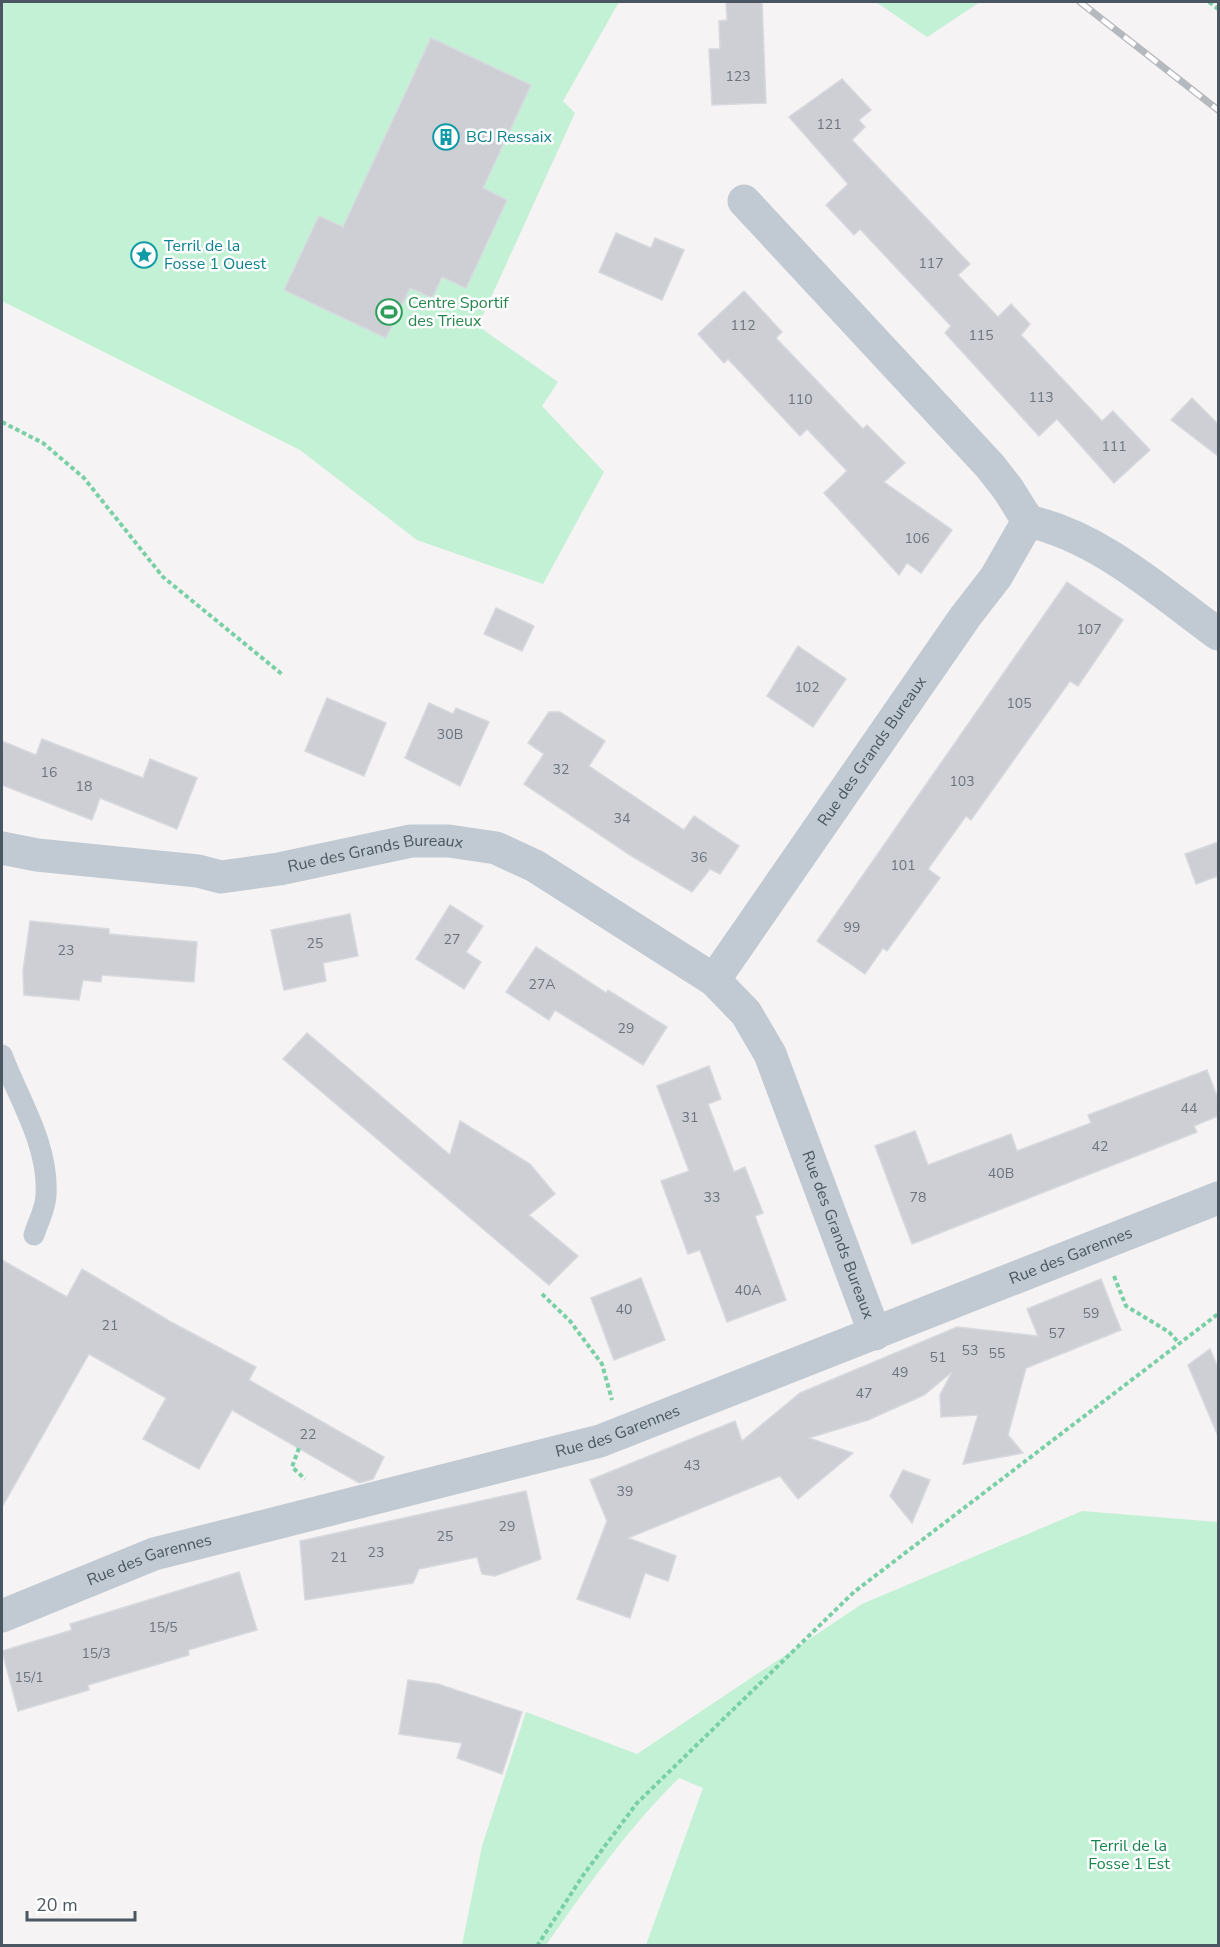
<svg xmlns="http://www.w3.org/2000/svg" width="1220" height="1947" viewBox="0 0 1220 1947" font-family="'Nunito Sans',sans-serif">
<rect width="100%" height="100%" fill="#f5f3f3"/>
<g fill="#c3f1d5">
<polygon points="2,2 619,2 563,101 575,113 478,326 558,382 542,406 604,472 543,584 417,540 300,450 2,301"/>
<polygon points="876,2 980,2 927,37"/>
<path d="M1082 1511 1218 1522V1945H646L703 1788 679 1778C628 1828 587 1887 546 1945H462L482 1846 526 1712 637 1754 862 1604Z"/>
</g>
<g fill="#cdcfd5" stroke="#d7d9de" stroke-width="1.5">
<polygon points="726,2 762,2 766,103 712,105 709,49 720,49 719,21 727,20"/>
<polygon points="431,38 531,85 483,188 507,200 466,288 442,277 432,298 410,288 386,338 284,290 319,216 343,227"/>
<polygon points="842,79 871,110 859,120 865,127 852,140 970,264 958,275 998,317 1011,304 1030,324 1021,335 1102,421 1113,411 1150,450 1114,483 1057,419 1039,436 945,333 951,326 860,229 854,235 826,205 848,184 789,117"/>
<polygon points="616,233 651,248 655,238 684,250 662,300 599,272"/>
<polygon points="744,291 782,332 776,338 863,429 867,425 905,463 884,482 952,530 921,573 907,563 899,575 824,493 847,471 807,429 800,436 728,359 724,363 698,334"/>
<polygon points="1192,398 1218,424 1218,456 1171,420"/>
<polygon points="1067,582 1123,620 1078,686 1070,681 971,820 966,816 928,869 940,878 887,951 883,948 865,974 817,941"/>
<polygon points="496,608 534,626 522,651 484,634"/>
<polygon points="798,646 846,679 813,727 767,696"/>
<polygon points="327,698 386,723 364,776 305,751"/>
<polygon points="429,703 453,714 456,708 489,722 460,786 405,758"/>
<polygon points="549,712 560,712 605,741 589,766 684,830 694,816 739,846 720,874 710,869 692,892 630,855 524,784 544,754 528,743"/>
<polygon points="42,739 143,778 150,759 197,778 177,829 100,798 92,820 2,785 2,741 36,755"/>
<polygon points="1218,842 1218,876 1196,884 1185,854"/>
<polygon points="450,905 483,926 466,952 481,962 464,989 416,959"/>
<polygon points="350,914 358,956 323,963 326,981 284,990 271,930"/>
<polygon points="30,921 109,929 109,934 197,942 194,982 102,975 101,982 83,980 79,1000 24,995 23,971"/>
<polygon points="536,947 606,993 608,990 667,1027 643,1065 555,1010 549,1020 506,992"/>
<polygon points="307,1033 450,1155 460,1121 530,1164 555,1194 529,1215 578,1256 549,1285 283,1059"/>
<polygon points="709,1066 721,1099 708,1104 734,1172 745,1167 763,1213 755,1216 786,1300 727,1322 700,1250 688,1254 661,1181 689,1171 657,1086"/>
<polygon points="1207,1070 1218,1099 1218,1116 1194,1126 1197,1132 912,1244 875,1146 915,1131 928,1165 1011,1134 1017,1151 1091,1123 1088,1115"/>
<polygon points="2,1260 67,1297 82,1269 171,1322 256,1367 249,1380 384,1457 373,1479 359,1483 232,1410 199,1469 143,1439 166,1398 89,1354 2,1507"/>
<polygon points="641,1278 665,1340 614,1360 591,1298"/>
<polygon points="1101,1279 1121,1330 1026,1368 1008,1435 1023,1453 963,1464 978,1415 941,1417 940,1395 952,1372 924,1395 868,1420 809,1438 853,1453 798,1499 780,1476 628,1538 676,1556 668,1581 645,1573 630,1618 577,1599 607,1521 590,1480 735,1421 742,1441 800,1393 957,1327 1038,1336 1027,1309"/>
<polygon points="1210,1349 1218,1368 1218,1436 1188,1365"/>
<polygon points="903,1470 930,1480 912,1523 890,1496"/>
<polygon points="526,1491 541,1559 495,1576 482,1574 477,1557 419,1569 413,1583 305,1600 300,1541"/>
<polygon points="239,1572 257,1630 188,1650 189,1655 88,1685 89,1690 18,1711 2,1651 72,1630 70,1624"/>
<polygon points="408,1680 438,1684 522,1712 502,1774 457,1758 462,1743 399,1734"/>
</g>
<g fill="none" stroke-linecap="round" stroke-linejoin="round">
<g stroke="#7ad0a6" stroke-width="4" stroke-dasharray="4.5 3" stroke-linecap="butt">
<polyline points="1209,2 1218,9"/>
<polyline points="2,422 43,443 84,478 163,577 283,675"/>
<polyline points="1114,1276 1126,1306 1169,1332 1179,1343"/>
<polyline points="542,1294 570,1321 602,1364 612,1400"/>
<polyline points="299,1448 292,1467 305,1479"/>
<polyline points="537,1946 584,1874 637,1803 854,1592 1218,1314"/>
</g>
<path stroke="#c1cad2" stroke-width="21" d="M2 1055C19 1100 49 1145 46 1195 46 1208 38 1222 34 1235"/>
<g stroke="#c1cad2" stroke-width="33">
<path d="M1028 521C1100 537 1160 592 1218 634"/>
<path id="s1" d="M2 848 37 855 198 871 221 877 279 869 411 841H449L496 848 535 866 714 980 746 1013 770 1054 875 1334"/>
<path id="s2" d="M714 980 965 617 996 577 1028 521 1008 489 990 466 744 201"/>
<path id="s3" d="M2 1616 154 1554 600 1441 1218 1198"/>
</g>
<g stroke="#b5b8bd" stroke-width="7">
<polyline id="rail" points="1080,2 1218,110"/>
</g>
<use href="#rail" stroke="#fff" stroke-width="4.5" stroke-dasharray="14" stroke-linecap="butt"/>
</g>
<defs>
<g id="building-ring" transform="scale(1.35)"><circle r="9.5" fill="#fff" stroke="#0f9aa8" stroke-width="1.5"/><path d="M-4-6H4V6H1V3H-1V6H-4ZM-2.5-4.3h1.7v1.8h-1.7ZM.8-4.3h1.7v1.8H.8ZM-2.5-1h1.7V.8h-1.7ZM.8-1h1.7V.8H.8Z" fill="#0f9aa8"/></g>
<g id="sight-ring" transform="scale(1.35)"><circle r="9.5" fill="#fff" stroke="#0f9aa8" stroke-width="1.5"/><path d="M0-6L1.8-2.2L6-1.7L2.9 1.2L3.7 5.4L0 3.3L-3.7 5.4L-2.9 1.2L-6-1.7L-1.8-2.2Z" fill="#0f9aa8"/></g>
<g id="stadium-ring" transform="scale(1.35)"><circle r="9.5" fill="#fff" stroke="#2e9e5b" stroke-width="1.5"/><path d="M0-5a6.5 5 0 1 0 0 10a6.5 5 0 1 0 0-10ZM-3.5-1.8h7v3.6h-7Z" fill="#2e9e5b"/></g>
</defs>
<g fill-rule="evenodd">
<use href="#building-ring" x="446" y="137"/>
<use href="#sight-ring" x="144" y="255"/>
<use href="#stadium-ring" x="389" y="312"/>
</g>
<g text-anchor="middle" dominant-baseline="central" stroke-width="5" stroke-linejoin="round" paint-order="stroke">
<g font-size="14" fill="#6b747e">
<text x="738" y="76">123</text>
<text x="829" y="124">121</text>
<text x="931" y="263">117</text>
<text x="743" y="325">112</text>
<text x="981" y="335">115</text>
<text x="1041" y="397">113</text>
<text x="800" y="399">110</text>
<text x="1114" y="446">111</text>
<text x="917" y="538">106</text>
<text x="1089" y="629">107</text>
<text x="807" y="687">102</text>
<text x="1019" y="703">105</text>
<text x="450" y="734">30B</text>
<text x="561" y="769">32</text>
<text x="49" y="772">16</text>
<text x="962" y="781">103</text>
<text x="84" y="786">18</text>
<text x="622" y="818">34</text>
<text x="699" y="857">36</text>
<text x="903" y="865">101</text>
<text x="852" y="927">99</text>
<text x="452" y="939">27</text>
<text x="315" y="943">25</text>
<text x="66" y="950">23</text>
<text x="542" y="984">27A</text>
<text x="626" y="1028">29</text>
<text x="1189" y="1108">44</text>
<text x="690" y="1117">31</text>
<text x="1100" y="1146">42</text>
<text x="1001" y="1173">40B</text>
<text x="712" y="1197">33</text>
<text x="918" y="1197">78</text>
<text x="748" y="1290">40A</text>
<text x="624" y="1309">40</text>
<text x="1091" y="1313">59</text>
<text x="110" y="1325">21</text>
<text x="1057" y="1333">57</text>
<text x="970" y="1350">53</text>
<text x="997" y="1353">55</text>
<text x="938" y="1357">51</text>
<text x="900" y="1372">49</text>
<text x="864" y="1393">47</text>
<text x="308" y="1434">22</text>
<text x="692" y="1465">43</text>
<text x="625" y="1491">39</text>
<text x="507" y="1526">29</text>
<text x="445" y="1536">25</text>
<text x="376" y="1552">23</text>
<text x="339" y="1557">21</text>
<text x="163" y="1627">15/5</text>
<text x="96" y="1653">15/3</text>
<text x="29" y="1677">15/1</text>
</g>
<g font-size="16" fill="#0d838f" stroke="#fff" text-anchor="start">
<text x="466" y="137">BCJ Ressaix</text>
<text x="164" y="246">Terril de la<tspan x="164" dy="18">Fosse 1 Ouest</tspan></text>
</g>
<g font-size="16" fill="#27864d" stroke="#fff" text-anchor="start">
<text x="408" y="303">Centre Sportif<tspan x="408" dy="18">des Trieux</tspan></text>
</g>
<g font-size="16" fill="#4a5661" stroke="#fff">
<text stroke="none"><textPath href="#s2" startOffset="278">Rue des Grands Bureaux</textPath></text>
<text stroke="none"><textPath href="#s1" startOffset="378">Rue des Grands Bureaux</textPath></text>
<text stroke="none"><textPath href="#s1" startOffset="1042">Rue des Grands Bureaux</textPath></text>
<text stroke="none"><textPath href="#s3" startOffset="1130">Rue des Garennes</textPath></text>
<text stroke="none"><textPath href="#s3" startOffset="644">Rue des Garennes</textPath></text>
<text stroke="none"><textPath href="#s3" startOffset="158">Rue des Garennes</textPath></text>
</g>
<g font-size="16" fill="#17864f" stroke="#fff">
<text x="1129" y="1846">Terril de la<tspan x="1129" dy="18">Fosse 1 Est</tspan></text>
</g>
</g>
<rect width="1220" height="1947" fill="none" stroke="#4a5661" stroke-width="6"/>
<path d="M27 1911v9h108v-9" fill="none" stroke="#4a5661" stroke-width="3"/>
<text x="36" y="1911" font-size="18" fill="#4a5661" stroke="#ffffff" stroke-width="4.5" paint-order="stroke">20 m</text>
</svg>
